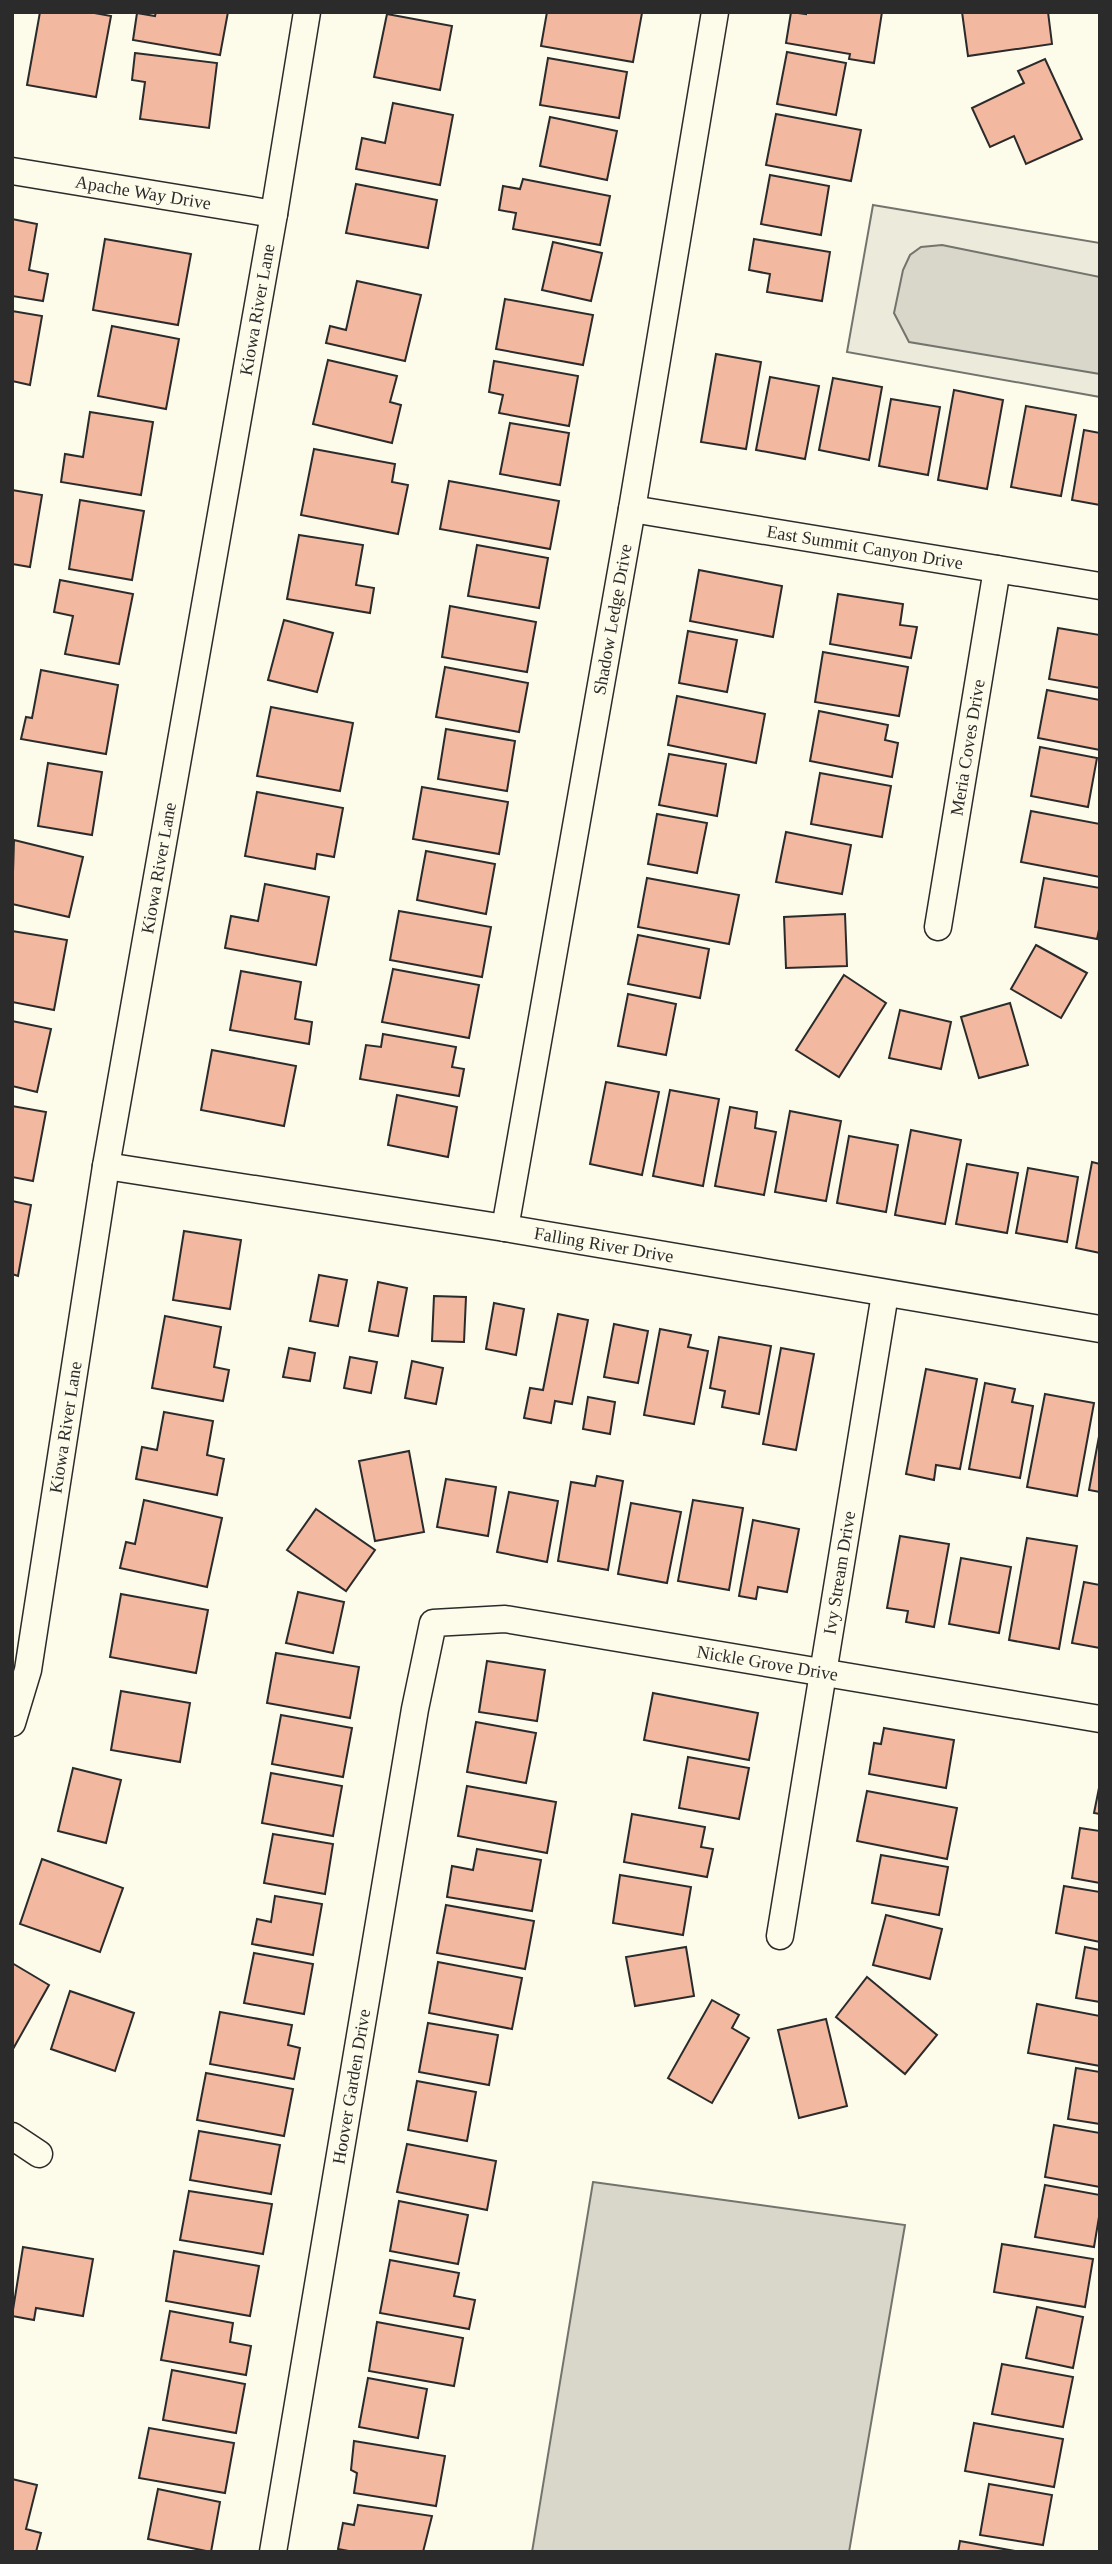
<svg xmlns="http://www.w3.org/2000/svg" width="1112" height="2564" viewBox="0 0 1112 2564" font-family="'Times New Roman',serif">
<rect width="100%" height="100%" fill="#fdfbea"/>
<polygon fill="#ecebdb" stroke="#74746e" stroke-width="2" points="873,205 1100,243 1100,397 847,352"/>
<g fill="#d8d7c9" stroke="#74746e" stroke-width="2">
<polygon points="942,245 1100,277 1100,374 909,342 894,313 903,270 910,255 921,247"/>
<polygon points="593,2182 905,2225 849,2552 532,2552"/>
</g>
<g fill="#f2b8a0" stroke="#2b2b2b" stroke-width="2">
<polygon points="40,12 89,12 111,16 96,97 27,85"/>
<polygon points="156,12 228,12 220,55 133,40 137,13 155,16"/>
<polygon points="547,12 642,13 633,62 541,46"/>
<polygon points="791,12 806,14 806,12 882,12 874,63 849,59 850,54 786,43"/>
<polygon points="962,12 1048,12 1052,44 968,56"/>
<polygon points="387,14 452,26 440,90 374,77"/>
<polygon points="787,52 846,63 836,115 777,104"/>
<polygon points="135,53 217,63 209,128 140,119 145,82 132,80"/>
<polygon points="548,58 627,72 619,118 540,105"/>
<polygon points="1045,59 1082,139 1026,164 1014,136 990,147 972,108 1024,83 1018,71"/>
<polygon points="393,103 453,115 440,185 356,169 362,138 385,143"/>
<polygon points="776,114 861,130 851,181 766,165"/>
<polygon points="550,117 617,131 607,180 540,166"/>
<polygon points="770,175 829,186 821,235 761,224"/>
<polygon points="523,179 610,196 600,245 513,229 516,213 499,210 503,186 520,189"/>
<polygon points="356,184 437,200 428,248 346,233"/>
<polygon points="12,219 37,224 29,270 48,274 43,301 12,296"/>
<polygon points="105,239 191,254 178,325 93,310"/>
<polygon points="754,239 830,252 822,301 767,292 770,274 749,270"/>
<polygon points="553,242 602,253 591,301 542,290"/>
<polygon points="357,281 421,295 405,361 326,343 330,326 346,330"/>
<polygon points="505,299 593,315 583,365 496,349"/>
<polygon points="12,311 42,316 30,385 12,381"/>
<polygon points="112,326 179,339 166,409 98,396"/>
<polygon points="716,354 761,362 746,449 701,442"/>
<polygon points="328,360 397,376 390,402 401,405 392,443 313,424"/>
<polygon points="494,361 578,376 569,426 499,413 503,395 489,392"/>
<polygon points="770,377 819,386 805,459 756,450"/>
<polygon points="833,378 882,387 869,460 819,450"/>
<polygon points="954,390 1003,400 987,489 938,480"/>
<polygon points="891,399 940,407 928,475 879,466"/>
<polygon points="1026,406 1076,415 1061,496 1011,487"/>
<polygon points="90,412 153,422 141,495 61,482 65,454 83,457"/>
<polygon points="510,423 569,433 560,485 500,474"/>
<polygon points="1084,430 1100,433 1100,505 1072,500"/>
<polygon points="314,449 395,464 392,482 408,485 398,534 301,515"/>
<polygon points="449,481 559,501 550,549 440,529"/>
<polygon points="12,490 42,495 30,567 12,564"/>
<polygon points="80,500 144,511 132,580 69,569"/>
<polygon points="299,535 363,545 356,585 374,588 370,613 287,599"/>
<polygon points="477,545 548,558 539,608 468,596"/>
<polygon points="699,570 782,586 773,637 690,621"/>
<polygon points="60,580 133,594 119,664 65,654 73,616 54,612"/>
<polygon points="838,594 903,604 900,625 917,627 911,658 830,644"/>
<polygon points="450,606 536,622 527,672 442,657"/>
<polygon points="284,620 333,633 317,692 268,680"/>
<polygon points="1058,628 1100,635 1100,688 1049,679"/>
<polygon points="688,631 737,640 727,692 679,683"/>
<polygon points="823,652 908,667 899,716 815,702"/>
<polygon points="445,667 528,683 519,732 436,717"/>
<polygon points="41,670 118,685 106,754 21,739 26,717 32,718"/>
<polygon points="1047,690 1100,700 1100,750 1038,738"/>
<polygon points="677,696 765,714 756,763 668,745"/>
<polygon points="271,707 353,723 340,791 257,776"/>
<polygon points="819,711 888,725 885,740 898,743 892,777 810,761"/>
<polygon points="446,729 515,741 507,791 438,779"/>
<polygon points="1040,747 1097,758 1088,807 1031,796"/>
<polygon points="669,754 726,764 717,816 659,805"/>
<polygon points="48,763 102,772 92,835 38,826"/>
<polygon points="820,773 891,786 882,837 811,824"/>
<polygon points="422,787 508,802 499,854 413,839"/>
<polygon points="257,792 343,808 334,857 317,854 315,869 245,856"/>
<polygon points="1031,811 1100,824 1100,877 1021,862"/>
<polygon points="657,814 707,823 697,873 648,864"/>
<polygon points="786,832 851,845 842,894 776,882"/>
<polygon points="14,840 83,857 69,917 12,904"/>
<polygon points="426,851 495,864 486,914 417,900"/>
<polygon points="647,878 739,895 729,944 638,927"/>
<polygon points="1044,878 1100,888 1100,925 1097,939 1035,927"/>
<polygon points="265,884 329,897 316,965 225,948 231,916 258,921"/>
<polygon points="399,911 491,927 482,977 390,960"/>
<polygon points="845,914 847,966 786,968 784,917"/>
<polygon points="12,931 67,940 54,1010 12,1002"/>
<polygon points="638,935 709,949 700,998 628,984"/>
<polygon points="1036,945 1087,973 1061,1018 1011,989"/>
<polygon points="393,969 479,985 469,1038 382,1022"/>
<polygon points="241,971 301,982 295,1019 312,1022 309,1044 230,1030"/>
<polygon points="844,975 886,1003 839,1077 796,1050"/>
<polygon points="628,994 676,1004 666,1055 618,1046"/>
<polygon points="1010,1003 1028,1065 979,1078 961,1017"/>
<polygon points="900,1010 951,1022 941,1069 889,1058"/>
<polygon points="12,1021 51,1029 37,1092 12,1086"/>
<polygon points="383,1034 456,1047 452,1067 464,1069 459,1096 360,1079 366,1045 381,1047"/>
<polygon points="212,1050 296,1066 284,1126 201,1110"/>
<polygon points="606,1082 659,1092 642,1175 590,1164"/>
<polygon points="670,1090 719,1099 703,1186 653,1176"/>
<polygon points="397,1095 457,1107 448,1157 388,1145"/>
<polygon points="12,1106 46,1112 33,1181 12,1177"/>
<polygon points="730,1107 757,1112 755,1128 776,1132 764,1195 715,1186"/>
<polygon points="790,1111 841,1121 826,1201 775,1192"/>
<polygon points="911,1130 961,1140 945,1224 895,1215"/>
<polygon points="849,1136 898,1145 886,1212 837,1203"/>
<polygon points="1092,1162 1100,1164 1100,1253 1076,1248"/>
<polygon points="967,1164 1018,1173 1007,1233 956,1224"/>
<polygon points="1028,1168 1078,1177 1067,1242 1016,1233"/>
<polygon points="12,1201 31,1205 18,1276 12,1274"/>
<polygon points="184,1231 241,1240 230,1309 173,1300"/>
<polygon points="319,1275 347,1280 338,1326 310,1321"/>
<polygon points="378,1282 407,1288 398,1336 369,1331"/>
<polygon points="434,1296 466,1297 464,1342 432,1341"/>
<polygon points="494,1303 524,1309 516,1355 486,1349"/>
<polygon points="558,1314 588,1320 572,1404 555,1401 551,1423 524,1418 530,1388 543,1390"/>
<polygon points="165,1316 221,1327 214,1367 229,1370 223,1401 152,1388"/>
<polygon points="614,1324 648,1331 638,1383 604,1377"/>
<polygon points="660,1329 691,1335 688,1347 708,1351 694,1424 644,1415"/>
<polygon points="719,1337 771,1346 759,1414 722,1407 725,1391 710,1388"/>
<polygon points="289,1348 315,1353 310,1381 283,1377"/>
<polygon points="781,1348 814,1354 796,1450 763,1444"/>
<polygon points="350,1357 377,1362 371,1393 344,1388"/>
<polygon points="412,1361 443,1368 436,1404 405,1398"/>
<polygon points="926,1369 977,1379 960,1469 936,1465 934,1480 906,1474"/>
<polygon points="985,1383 1015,1389 1012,1402 1033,1406 1020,1478 969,1469"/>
<polygon points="1045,1394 1094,1403 1077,1496 1027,1487"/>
<polygon points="588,1397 615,1402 610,1434 583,1429"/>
<polygon points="164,1412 213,1421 207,1455 224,1459 217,1495 136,1479 142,1447 157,1450"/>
<polygon points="1100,1431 1100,1492 1089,1490"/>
<polygon points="409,1451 424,1532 375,1541 359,1461"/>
<polygon points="597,1476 623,1481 608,1570 558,1561 571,1482 595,1486"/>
<polygon points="446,1479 496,1487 488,1536 437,1527"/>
<polygon points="509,1492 558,1501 547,1562 497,1552"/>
<polygon points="144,1500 222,1518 207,1587 120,1568 126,1542 135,1544"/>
<polygon points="693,1500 743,1508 729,1590 678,1581"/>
<polygon points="631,1503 681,1512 667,1583 618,1574"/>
<polygon points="316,1509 375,1550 346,1591 287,1550"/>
<polygon points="753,1520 799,1529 787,1592 758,1587 756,1599 739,1596"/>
<polygon points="900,1536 949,1544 934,1627 906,1622 908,1611 887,1608"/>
<polygon points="1027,1538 1077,1546 1059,1649 1009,1640"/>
<polygon points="961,1558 1011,1567 999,1633 949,1624"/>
<polygon points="1084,1582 1100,1585 1100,1648 1072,1643"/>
<polygon points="298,1592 344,1602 333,1653 286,1643"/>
<polygon points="121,1594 208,1610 196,1673 110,1657"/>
<polygon points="276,1653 359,1667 350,1718 267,1703"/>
<polygon points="487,1661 545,1670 537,1721 479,1712"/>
<polygon points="121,1691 190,1703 180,1762 111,1750"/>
<polygon points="653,1693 758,1713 749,1760 644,1740"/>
<polygon points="281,1715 352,1728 343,1777 272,1764"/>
<polygon points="476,1722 536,1733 526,1783 467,1772"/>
<polygon points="884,1728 954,1740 946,1788 869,1774 874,1743 881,1744"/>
<polygon points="688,1757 749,1768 739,1819 679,1808"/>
<polygon points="73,1768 121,1780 106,1843 58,1831"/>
<polygon points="271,1773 342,1786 333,1836 262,1823"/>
<polygon points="1100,1783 1100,1814 1094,1813"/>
<polygon points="467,1786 556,1802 547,1853 458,1836"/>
<polygon points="867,1791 957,1808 947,1859 857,1841"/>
<polygon points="632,1814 705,1827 701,1847 713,1849 707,1877 624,1862"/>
<polygon points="1080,1828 1100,1831 1100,1883 1072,1878"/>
<polygon points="273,1834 333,1844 325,1894 264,1883"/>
<polygon points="477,1849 541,1860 532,1911 447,1897 452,1866 473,1870"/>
<polygon points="881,1855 948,1867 939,1915 872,1903"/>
<polygon points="42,1859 123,1888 100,1952 20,1924"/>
<polygon points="620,1875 691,1887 683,1935 613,1923"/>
<polygon points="1064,1886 1100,1892 1100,1942 1056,1933"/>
<polygon points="275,1896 322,1904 313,1955 252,1944 257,1919 271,1922"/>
<polygon points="446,1905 534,1921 525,1969 437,1953"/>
<polygon points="886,1915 942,1929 930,1979 873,1965"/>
<polygon points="686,1947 694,1996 635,2006 626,1957"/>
<polygon points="1085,1947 1100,1950 1100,2002 1076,1998"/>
<polygon points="254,1953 313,1964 304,2014 244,2003"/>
<polygon points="438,1962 522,1978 512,2029 429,2013"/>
<polygon points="12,1963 49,1985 13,2049 12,2049"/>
<polygon points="867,1977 937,2035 905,2074 836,2017"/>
<polygon points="70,1991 134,2013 115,2071 51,2049"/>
<polygon points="712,2000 739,2015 732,2028 749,2038 712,2103 668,2078"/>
<polygon points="1037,2004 1100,2016 1100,2066 1028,2053"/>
<polygon points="220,2012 292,2025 288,2045 300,2048 294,2079 210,2064"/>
<polygon points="826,2019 847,2106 799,2118 778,2030"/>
<polygon points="428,2023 498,2035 489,2085 419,2072"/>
<polygon points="1076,2068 1100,2072 1100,2124 1068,2119"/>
<polygon points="206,2073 293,2089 284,2136 197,2120"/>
<polygon points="417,2081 476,2092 467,2141 408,2130"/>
<polygon points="1054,2125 1100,2133 1100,2187 1045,2177"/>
<polygon points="199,2131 280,2145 271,2194 190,2180"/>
<polygon points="407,2144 496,2161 487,2210 397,2192"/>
<polygon points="1045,2185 1100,2195 1100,2211 1094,2247 1035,2237"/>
<polygon points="189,2191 272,2204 263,2254 180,2240"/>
<polygon points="399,2201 468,2215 458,2264 390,2251"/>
<polygon points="1002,2244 1093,2259 1085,2307 994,2292"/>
<polygon points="23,2247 93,2259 83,2316 36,2308 34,2320 12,2316"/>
<polygon points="174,2251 259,2266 250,2316 166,2301"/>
<polygon points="390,2260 459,2273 454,2296 475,2300 469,2329 380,2313"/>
<polygon points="1037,2307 1083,2317 1073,2368 1026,2358"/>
<polygon points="170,2311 233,2323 230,2342 251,2346 246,2375 161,2360"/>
<polygon points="377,2322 463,2338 454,2386 369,2371"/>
<polygon points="1002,2364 1073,2377 1063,2427 992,2414"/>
<polygon points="172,2370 245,2384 236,2433 163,2420"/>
<polygon points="368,2378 427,2389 418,2438 359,2427"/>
<polygon points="974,2423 1063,2439 1054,2487 965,2471"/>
<polygon points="149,2428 234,2443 225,2493 139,2478"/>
<polygon points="354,2441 445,2456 436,2506 354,2493 357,2473 351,2470"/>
<polygon points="12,2479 37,2485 26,2529 41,2533 36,2552 12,2551"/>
<polygon points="989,2484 1052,2495 1043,2545 980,2535"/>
<polygon points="158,2489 220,2502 211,2552 148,2539"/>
<polygon points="358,2505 432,2516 423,2552 354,2552 338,2549 343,2523 354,2525"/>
<polygon points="960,2541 1020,2552 958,2552"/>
</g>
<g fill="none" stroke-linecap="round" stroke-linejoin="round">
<g stroke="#2b2b2b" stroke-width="29">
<g id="street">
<path id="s1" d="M12 171 274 214"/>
<path id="s2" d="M632 509 1100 586"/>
<path id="s3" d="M938 927 997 569"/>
<path id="s4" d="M106 1166 505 1228 1100 1329"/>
<path id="s5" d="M505 1228 632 509 715 12"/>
<path id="s6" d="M12 1723 28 1670 106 1166 274 214 307 12"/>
<path id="s7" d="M780 1936 885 1294"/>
<polyline points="12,2136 39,2154"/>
<path id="s8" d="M273 2552 415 1709 433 1623 505 1619 1100 1719"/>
</g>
</g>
<use href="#street" stroke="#fdfbea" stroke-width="26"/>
</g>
<g text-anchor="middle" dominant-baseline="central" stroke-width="5" stroke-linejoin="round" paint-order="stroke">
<g font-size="18" fill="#2b2b2b" stroke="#fdfbea">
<text stroke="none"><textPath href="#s1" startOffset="133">Apache Way Drive</textPath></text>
<text stroke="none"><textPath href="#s6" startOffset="1435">Kiowa River Lane</textPath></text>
<text stroke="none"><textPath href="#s2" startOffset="236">East Summit Canyon Drive</textPath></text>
<text stroke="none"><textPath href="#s5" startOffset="618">Shadow Ledge Drive</textPath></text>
<text stroke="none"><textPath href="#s3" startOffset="182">Meria Coves Drive</textPath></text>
<text stroke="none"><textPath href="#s6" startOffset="868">Kiowa River Lane</textPath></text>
<text stroke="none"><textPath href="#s4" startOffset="504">Falling River Drive</textPath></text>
<text stroke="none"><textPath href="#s6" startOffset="301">Kiowa River Lane</textPath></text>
<text stroke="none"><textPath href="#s7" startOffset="368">Ivy Stream Drive</textPath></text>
<text stroke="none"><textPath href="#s8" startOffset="1281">Nickle Grove Drive</textPath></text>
<text stroke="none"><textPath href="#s8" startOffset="472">Hoover Garden Drive</textPath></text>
</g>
</g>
<rect width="1112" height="2564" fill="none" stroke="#2b2b2b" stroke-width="28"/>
</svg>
